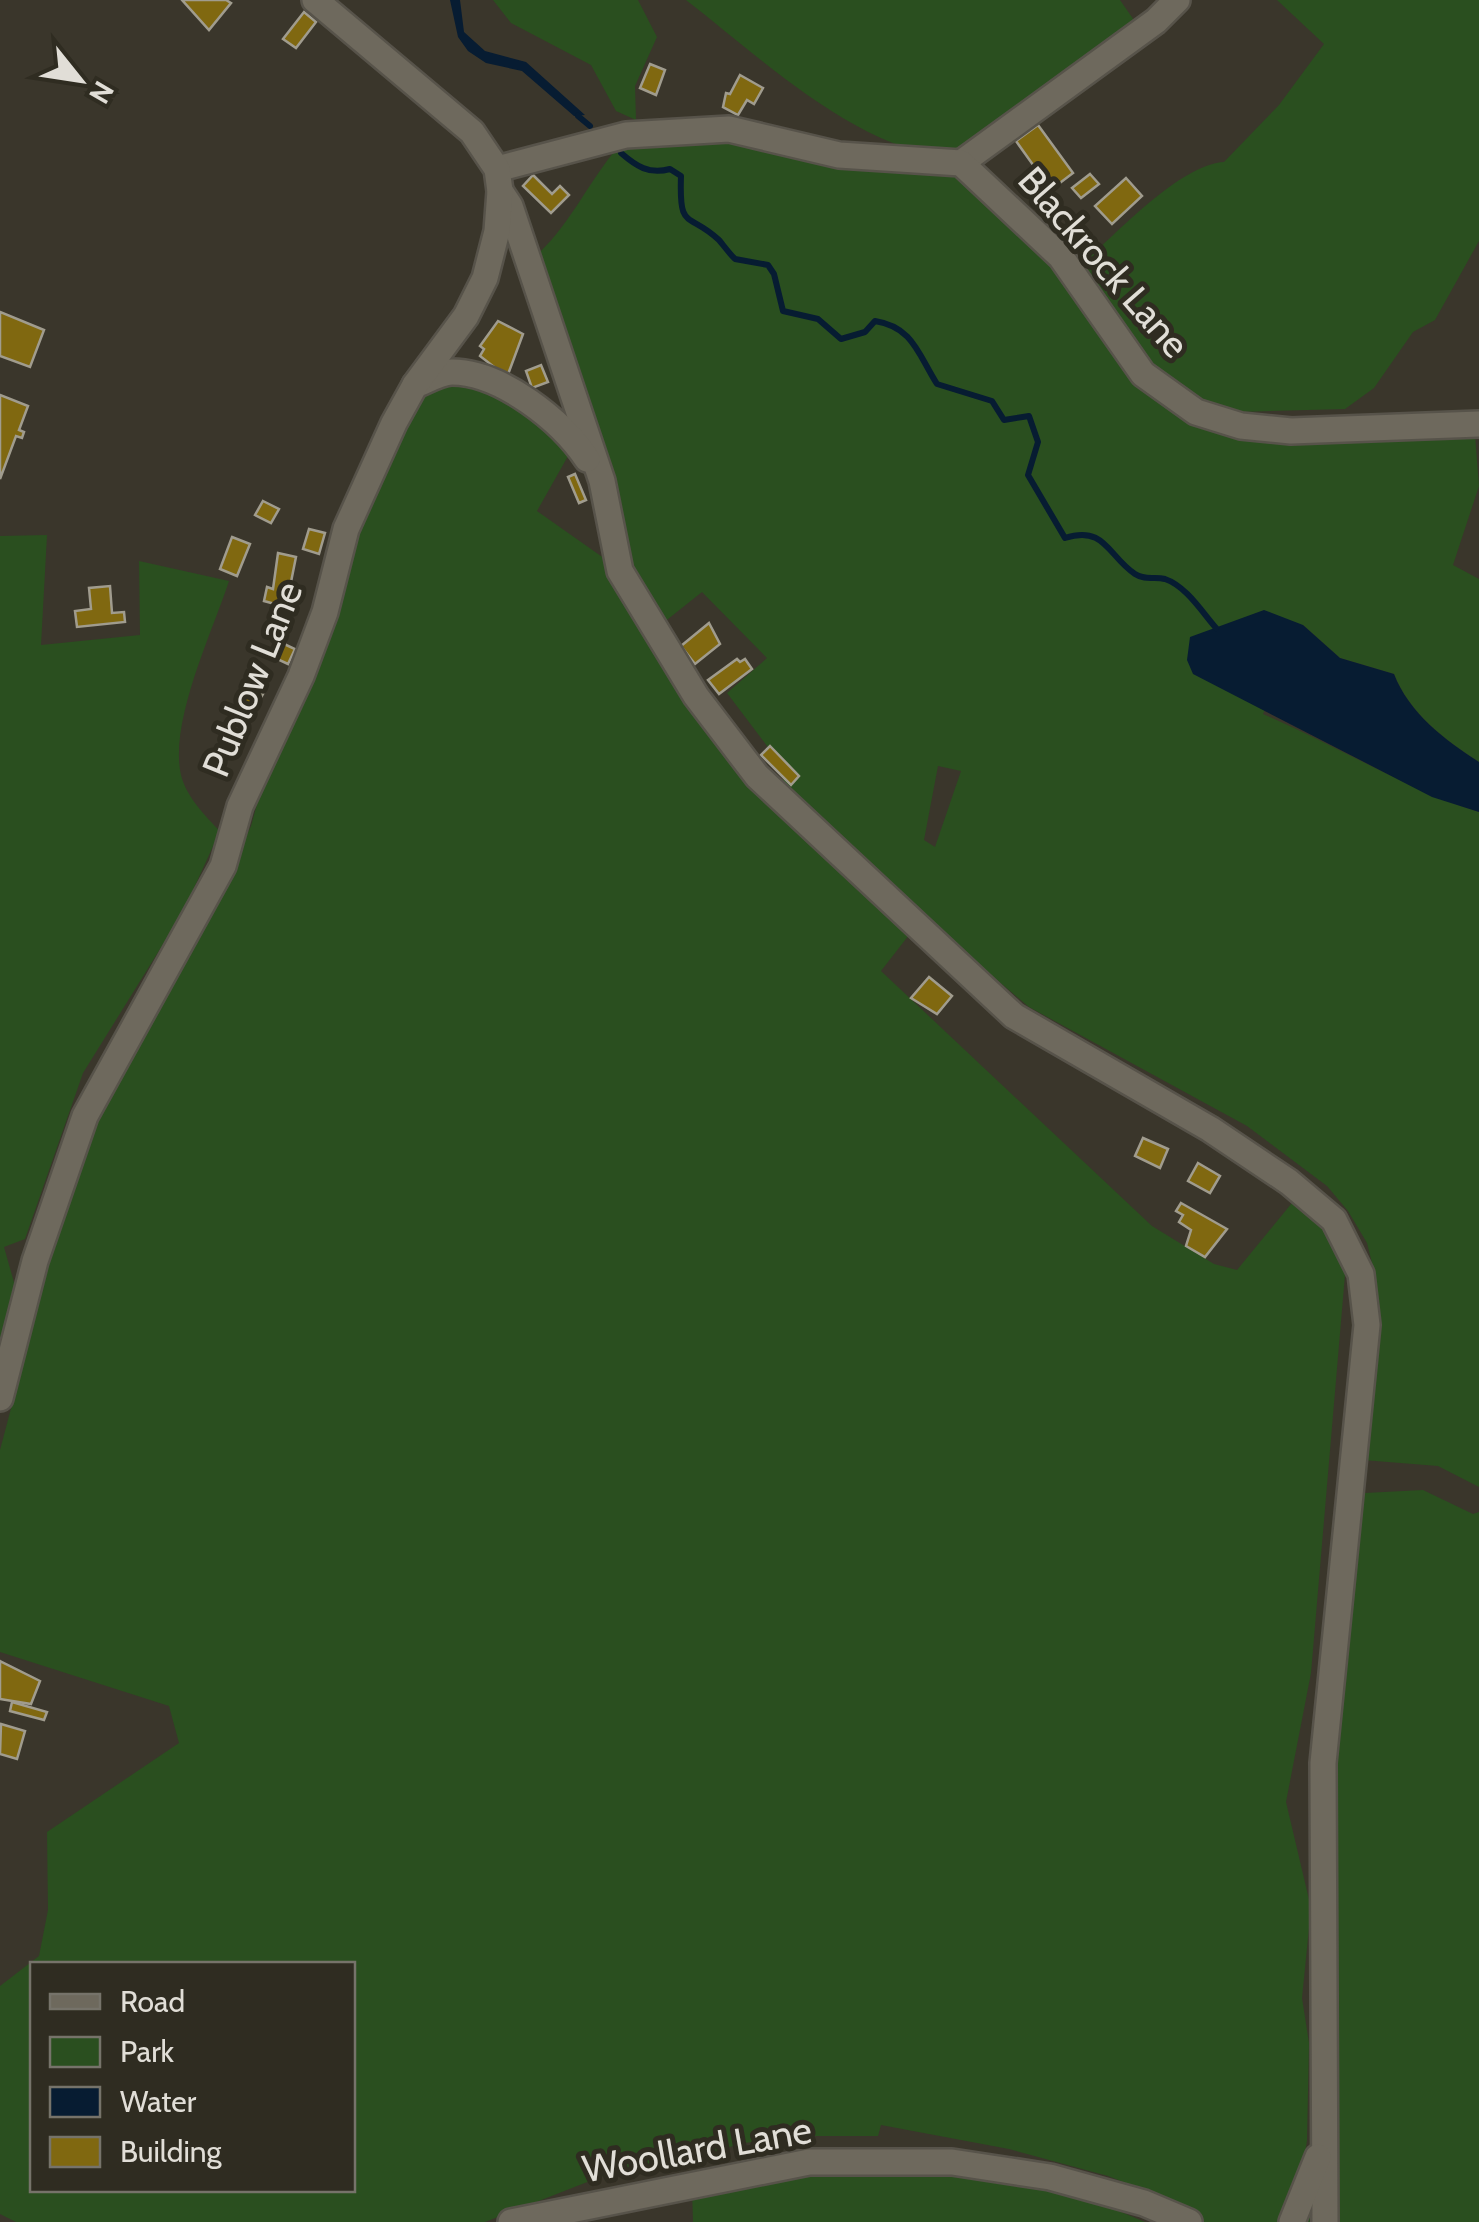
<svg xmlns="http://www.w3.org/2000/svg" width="1479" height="2222" viewBox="0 0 1479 2222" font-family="Cabin,sans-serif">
<rect width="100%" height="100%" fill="#3a362b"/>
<g fill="#2a4f1f" fill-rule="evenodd">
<polygon points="493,0 638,0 657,37 635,86 636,120 616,111 591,65 511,23"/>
<path d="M686 0H1120L1136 23 956 155C866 159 755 53 686 0Z"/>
<path d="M1277 0H1479V241L1435 320 1413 332 1374 388 1345 409 1236 412 1198 399 1155 367 1079 267C1113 237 1180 164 1224 162L1279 105 1324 44Z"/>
<path d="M698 135 951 173 1015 220 1180 412 1475 435 1479 486 1453 565 1479 579V762C1445 740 1409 713 1394 674L1340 658 1303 625 1263 714C1336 745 1404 788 1479 812V1487L1438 1466 1363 1460 1376 1314 1375 1275 1367 1243 1348 1211 1327 1186 1247 1126 1029 1007 923 917 881 971 1152 1226 1214 1264 1237 1270 1296 1198 1326 1223 1346 1263 1311 1673 1286 1802 1311 1908 1302 1998 1309 2043 1307 2140 1303 2168 1295 2182 1317 2188 1316 2222H1186L1190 2208 1108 2176 1009 2149 881 2125 878 2136H814L743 2143 644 2173 618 2170 485 2222H16L0 2214V1986L39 1956 48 1910 47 1832 179 1743 169 1706 0 1652V1450L55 1242 96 1113 202 930 251 826 271 753 355 530 423 391C484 365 525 414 572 449L537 511 608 561 619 594 683 702 751 780 792 779 727 693 767 658 702 592 663 623 627 566 588 403 540 252C572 221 589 181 618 147ZM938 766 961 771 935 847 924 840ZM32 1964H352V2190H32Z"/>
<path d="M47 535 41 645 140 635 139 561 229 581C212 633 169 722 181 775 186 796 205 816 220 831L183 912 83 1073 25 1239 4 1247 15 1286 0 1342V536Z"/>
<polygon points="1423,1490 1473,1514 1479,1512 1479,2222 1333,2222 1329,1765 1344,1683 1358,1514 1365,1493"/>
<polygon points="816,2170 952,2170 1062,2187 1145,2222 693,2222 692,2189"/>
</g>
<g fill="#071c32">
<polygon points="450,0 460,0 464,32 485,51 526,62 585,115 574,116 522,71 486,63 468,51 458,37"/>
<path d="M1264 610 1303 625 1340 658 1394 674C1409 713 1445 740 1479 762V812L1432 797 1193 674 1187 660 1190 637Z"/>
</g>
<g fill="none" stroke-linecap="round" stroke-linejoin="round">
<g stroke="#071c32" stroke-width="6">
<polyline points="578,116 590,126"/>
<path d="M621 153C636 166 649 175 670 169L681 176C679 232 688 211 719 240 724 246 729 253 735 259L768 265 774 274 783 311 818 319 841 339 865 332 875 321C913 327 918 354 937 384L992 401 1004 420 1029 416 1038 442 1028 475 1065 538C1105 525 1108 556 1135 574 1146 581 1154 576 1165 579 1186 586 1202 612 1216 628"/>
</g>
</g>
<g fill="#806810" stroke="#a09c8e" stroke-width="2.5">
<polygon points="182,0 226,0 231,3 209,30"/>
<polygon points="304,12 316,22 296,48 283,39"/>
<polygon points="650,64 665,70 656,95 640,88"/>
<polygon points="740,75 763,88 754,104 747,100 738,115 723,107 726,93 730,94"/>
<polygon points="1038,125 1073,173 1048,192 1028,175 1036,169 1016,141"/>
<polygon points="1090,174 1099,184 1081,198 1072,188"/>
<polygon points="533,175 552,194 560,186 569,195 551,213 523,186"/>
<polygon points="1126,178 1142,196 1112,224 1095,206"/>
<polygon points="0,312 44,330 30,367 0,356"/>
<polygon points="498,321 523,334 507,377 480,356 484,349 480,346"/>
<polygon points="541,365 548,382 532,388 526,371"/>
<polygon points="0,395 28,406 19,430 24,432 22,438 16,436 0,479"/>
<polygon points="575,474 586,500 579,503 568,477"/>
<polygon points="263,501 279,509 271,523 255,515"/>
<polygon points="309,529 325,533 319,554 303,549"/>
<polygon points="232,537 250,544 237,576 220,569"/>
<polygon points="278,553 296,557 286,607 264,601 267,587 273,589"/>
<polygon points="110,586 112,613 124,612 125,622 77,627 75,611 91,609 89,588"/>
<polygon points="709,623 720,644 695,664 681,646"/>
<polygon points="284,644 295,649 288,664 277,659"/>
<polygon points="737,659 740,662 745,659 752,669 719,694 708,680"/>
<polygon points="247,685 263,694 247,724 231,716"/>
<polygon points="770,746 799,776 791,785 761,755"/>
<polygon points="929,977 952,996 937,1014 911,998"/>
<polygon points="1143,1138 1168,1149 1160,1168 1135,1156"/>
<polygon points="1198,1163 1220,1176 1210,1193 1188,1181"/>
<polygon points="1181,1203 1227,1229 1205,1257 1186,1246 1191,1230 1179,1222 1183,1215 1176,1211"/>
<polygon points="0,1661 40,1681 31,1704 0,1699"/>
<polygon points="12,1702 47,1712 44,1720 10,1711"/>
<polygon points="1,1724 25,1731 17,1759 0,1754"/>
</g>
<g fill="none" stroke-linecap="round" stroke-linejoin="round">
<g stroke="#57534a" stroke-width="30">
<g id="minor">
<polyline points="961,163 1156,21 1177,0"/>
<polyline points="497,169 626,135 729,129 839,155 961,163 1061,257 1143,374 1196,412 1241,426 1291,431 1479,424"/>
<polyline points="500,191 510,206 602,481 620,571 696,696 757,776 1014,1016 1210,1129 1289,1182 1334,1220 1361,1274 1367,1325 1323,1763 1325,2222"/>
<path d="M415 385C426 381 441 372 452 372 501 372 562 421 587 459"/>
<polyline points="0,1398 35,1261 85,1116 223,866 240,806 301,676 325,612 346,529 394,423 415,385 466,316 485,278 497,231 500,191 497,169 472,132 315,0"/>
<polyline points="511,2222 809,2162 952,2162 1050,2177 1144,2203 1189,2222"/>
<polyline points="1292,2222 1318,2157"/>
</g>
</g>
<use href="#minor" stroke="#6e695d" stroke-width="25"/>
</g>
<g text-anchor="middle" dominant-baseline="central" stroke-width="10" stroke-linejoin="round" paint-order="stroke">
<g font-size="38" fill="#e1ded7" stroke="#2f2c21">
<text transform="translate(1104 262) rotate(49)">Blackrock Lane</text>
<text transform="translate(252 679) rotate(-68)">Publow Lane</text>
<text transform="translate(697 2149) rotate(-10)">Woollard Lane</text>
</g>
</g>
<rect x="30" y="1962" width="325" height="230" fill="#2f2c21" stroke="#76736a" stroke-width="2.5"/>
<rect x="50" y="1994" width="50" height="15" fill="#6e695d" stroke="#76736a" stroke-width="2.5"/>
<text x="120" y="2012" font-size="30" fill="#e1ded7">Road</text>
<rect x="50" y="2037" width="50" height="30" fill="#2a4f1f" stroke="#76736a" stroke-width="2.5"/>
<text x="120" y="2062" font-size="30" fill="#e1ded7">Park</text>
<rect x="50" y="2087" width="50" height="30" fill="#071c32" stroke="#76736a" stroke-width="2.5"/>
<text x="120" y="2112" font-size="30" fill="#e1ded7">Water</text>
<rect x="50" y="2137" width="50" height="30" fill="#806810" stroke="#76736a" stroke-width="2.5"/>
<text x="120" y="2162" font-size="30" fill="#e1ded7">Building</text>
<g transform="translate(80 80) rotate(120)" stroke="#2f2c21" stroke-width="8" paint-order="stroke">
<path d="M0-8L18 38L0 25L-18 38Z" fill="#e1ded7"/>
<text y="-15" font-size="28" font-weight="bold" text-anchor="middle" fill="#e1ded7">N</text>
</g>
</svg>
